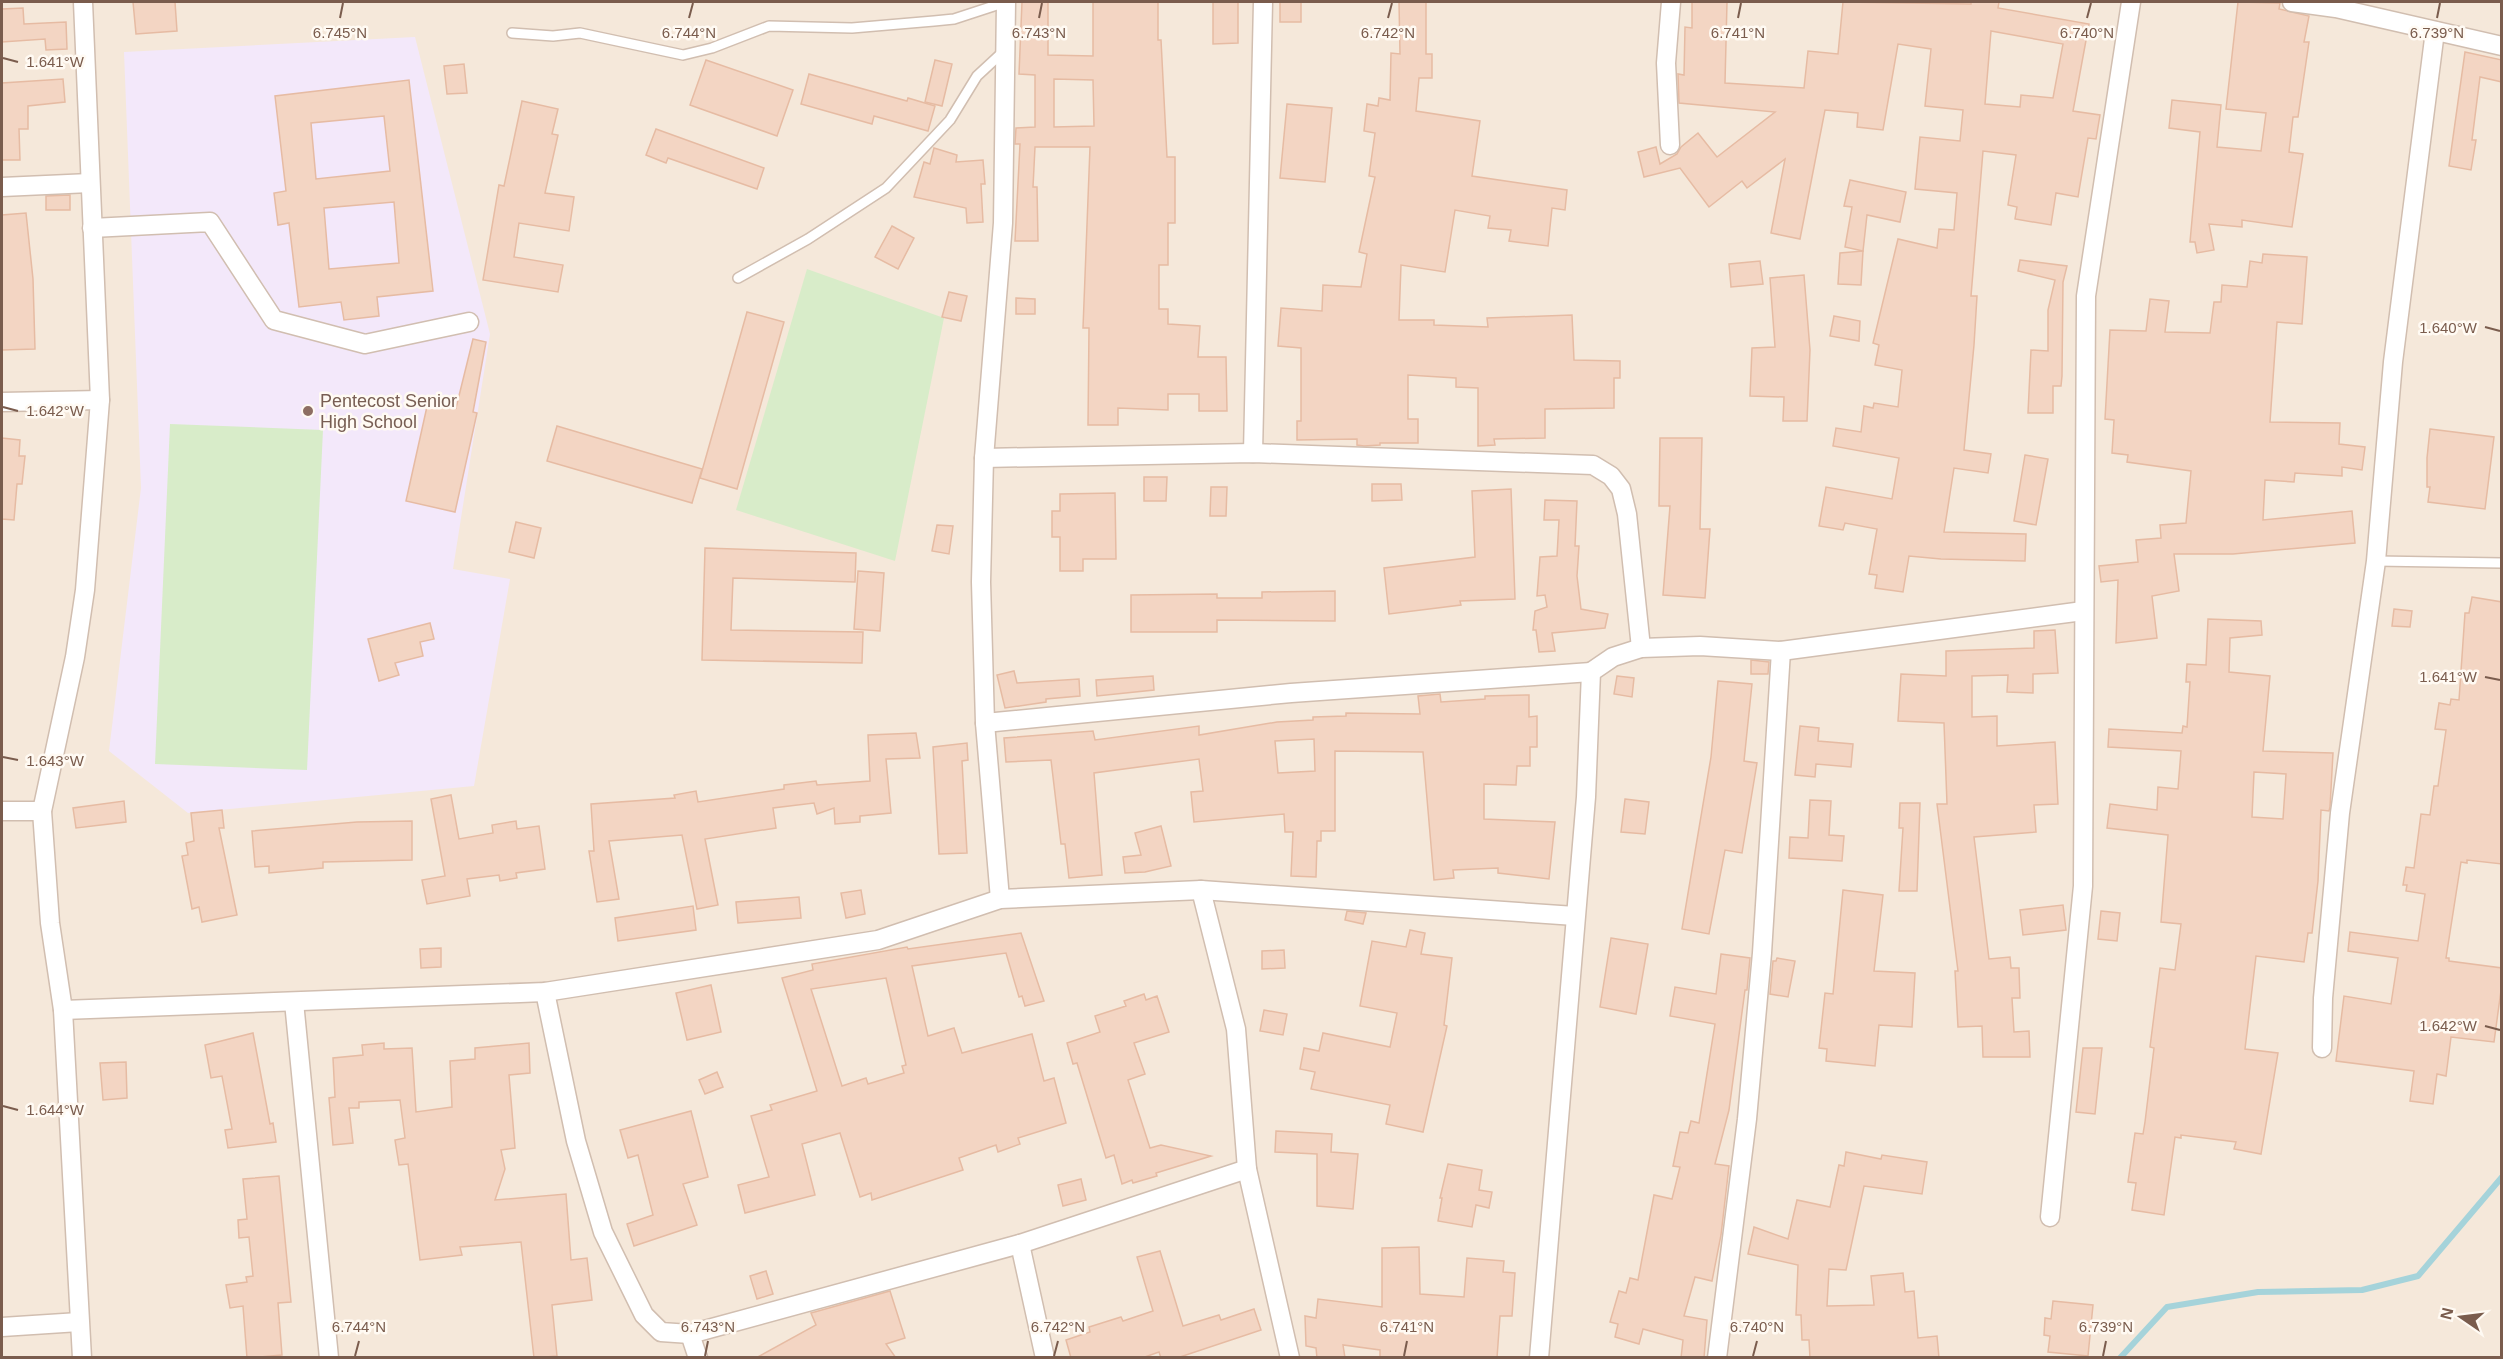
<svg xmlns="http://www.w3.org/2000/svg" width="2503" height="1359" viewBox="0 0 2503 1359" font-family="Helvetica,sans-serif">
<rect width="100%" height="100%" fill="#fdf6ec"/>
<rect fill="#f5e8da" x="2" y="2" width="2499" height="1355"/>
<polygon fill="#f3e8fa" points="415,37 490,334 453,569 510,579 474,786 188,813 109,751 141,488 124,52"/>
<g fill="#d8ecc9">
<polygon points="807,269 944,318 895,561 736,510"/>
<polygon points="170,424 323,430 307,770 155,764"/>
</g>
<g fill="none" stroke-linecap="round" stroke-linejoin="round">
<polyline stroke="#a5d3da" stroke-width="6" points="2120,1358 2167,1307 2258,1292 2362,1290 2418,1276 2502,1177"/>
</g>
<g fill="#f3d5c3" stroke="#e6bba3" stroke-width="1.5" fill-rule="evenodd">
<polygon points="133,2 175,2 177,31 136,34"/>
<path d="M1022 2H1048V55L1093 56V2H1158V40H1161L1167 157H1175V223H1168V265H1159V309H1168V324L1200 326 1198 357H1226L1227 411H1199V394H1168V410L1118 408V425H1088L1089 328H1083L1090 147H1035L1033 187H1037L1038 241H1015L1020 144H1015L1016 128 1035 127V75L1019 74ZM1054 79 1093 80 1094 126 1054 127Z"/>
<polygon points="1213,2 1238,2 1238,43 1213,44"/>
<rect x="1280" y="2" width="21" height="20"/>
<polygon points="1399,2 1426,2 1426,54 1432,54 1432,78 1419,78 1416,111 1480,121 1472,176 1567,190 1565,210 1552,208 1548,246 1509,241 1511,230 1488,228 1490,216 1455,210 1445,272 1401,265 1399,320 1434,320 1434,325 1488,327 1487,318 1572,315 1574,360 1620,361 1620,378 1614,378 1614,408 1545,409 1545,438 1494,439 1495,445 1478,446 1478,388 1456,387 1456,378 1408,375 1408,419 1418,419 1418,443 1380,443 1380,445 1364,446 1357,445 1357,439 1297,440 1297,421 1301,421 1301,348 1278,346 1281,308 1322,311 1323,285 1361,287 1367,254 1359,252 1375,177 1369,176 1375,133 1364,131 1367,104 1378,106 1379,98 1390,100 1391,53 1400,54"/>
<path d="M1692 2H1727L1725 83 1804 88 1808 51 1838 54 1843 2 1971 4V2H1999L1998 8 2089 24 2073 111 2100 115 2096 139 2088 138 2078 197 2056 193 2051 225 2015 219 2017 207 2008 205 2016 155 1983 151 1971 296H1977L1974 345 1964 450 1991 454 1988 473 1954 468 1944 532 2026 534 2025 561 1941 559 1909 556 1903 592 1875 588 1877 575 1869 574 1877 529 1845 523 1843 530 1819 526 1826 487 1892 499 1899 458 1833 446 1836 428 1861 432 1864 406 1873 408 1874 403 1898 407 1902 370 1875 365 1879 345 1873 343 1898 239 1937 248 1939 229 1954 230 1957 193 1915 189 1920 137 1960 141 1963 110 1925 106 1931 49 1898 44 1883 130 1857 127 1858 113 1825 110 1800 239 1771 233 1785 159 1747 188 1742 181 1709 207 1680 168 1644 177 1638 152 1656 147 1660 164 1677 154 1681 147 1698 133 1717 157 1775 112 1679 103 1678 74 1684 75 1685 27 1692 28ZM1991 31 2063 44 2053 98 2021 95 2020 107 1985 104Z"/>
<polygon points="2238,2 2280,3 2279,9 2309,16 2304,42 2309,42 2298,117 2293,117 2289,152 2303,154 2292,227 2242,220 2242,227 2209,224 2214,250 2197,253 2195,242 2190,242 2200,132 2169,128 2172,100 2221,105 2217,147 2261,151 2266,113 2226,109"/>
<polygon points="23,8 24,24 66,22 67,49 46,50 45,39 2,42 2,9"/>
<polygon points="2465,52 2502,60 2502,82 2480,77 2472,140 2476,140 2471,170 2449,166"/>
<polygon points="706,60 793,90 777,136 690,105"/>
<polygon points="935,60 952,64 942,106 925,102"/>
<polygon points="464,64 467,93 447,94 444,66"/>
<polygon points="809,74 907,101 908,98 935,106 928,131 874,116 872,124 801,104"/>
<polygon points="63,79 65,102 28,106 28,129 19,129 20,160 2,160 2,83"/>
<path d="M409 80 433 291 377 297 379 316 344 320 341 302 299 307 289 223 278 225 274 193 286 191 275 96ZM384 116 390 171 316 179 311 123ZM394 202 399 263 329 269 324 208Z"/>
<polygon points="522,101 558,109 552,134 558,135 545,193 574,197 569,231 519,223 514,257 563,265 558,292 483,280 499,185 504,186"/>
<polygon points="1287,104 1332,108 1325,182 1280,178"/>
<polygon points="656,129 764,168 757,189 668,158 666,163 646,155"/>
<polygon points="934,148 957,155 956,162 983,160 985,184 981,184 983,222 967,223 966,208 914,197 924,162 930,164"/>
<polygon points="1850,180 1906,192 1900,222 1867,215 1863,251 1845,247 1852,207 1844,206"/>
<polygon points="70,195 70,210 46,210 46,196"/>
<polygon points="26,213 33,279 35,349 2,350 2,215"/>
<polygon points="892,226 914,238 898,269 875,257"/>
<polygon points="1863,251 1861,285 1838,284 1840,253"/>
<polygon points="2263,254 2307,257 2302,324 2277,322 2270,422 2340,423 2339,444 2365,447 2362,470 2342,467 2342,476 2295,473 2294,482 2265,480 2263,520 2352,511 2355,543 2233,554 2174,554 2179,591 2152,596 2157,638 2116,643 2118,580 2101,582 2099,566 2138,562 2136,540 2161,538 2160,525 2186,523 2191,471 2127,462 2128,455 2112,453 2114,420 2105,419 2110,330 2146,331 2150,299 2169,301 2165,332 2210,333 2214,302 2221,302 2222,285 2247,287 2250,261 2262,263"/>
<polygon points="2020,260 2067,266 2063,282 2062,376 2061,386 2053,386 2053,413 2028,413 2031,350 2048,351 2048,310 2055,280 2018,271"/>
<polygon points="1760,261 1763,284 1731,287 1729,264"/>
<polygon points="1804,275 1810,350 1807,421 1783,421 1784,397 1750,396 1752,348 1775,347 1770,278"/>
<polygon points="949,292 967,296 961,321 942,317"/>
<polygon points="1016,298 1035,299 1035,314 1016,314"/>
<polygon points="747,312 784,322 737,489 700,478"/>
<polygon points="1834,316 1860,321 1859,341 1830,336"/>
<polygon points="473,339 486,342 473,412 477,413 455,512 406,501 428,402 456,408"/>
<polygon points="557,426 702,469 692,503 547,461"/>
<polygon points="2430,429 2494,437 2485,509 2428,502 2430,487 2427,487 2427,458"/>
<polygon points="2,438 20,440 19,456 25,456 22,484 17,484 14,520 2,519"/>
<polygon points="1660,438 1702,438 1700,529 1710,529 1705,598 1663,595 1670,506 1659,506"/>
<polygon points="2025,455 2048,459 2036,525 2014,521"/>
<polygon points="1144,477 1167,477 1166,501 1144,501"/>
<polygon points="1372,484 1401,484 1402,500 1372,501"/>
<polygon points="1211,487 1227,487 1226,516 1210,516"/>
<polygon points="1511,489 1515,599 1460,601 1461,605 1389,614 1384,568 1475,557 1472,491"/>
<polygon points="1115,493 1116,559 1083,559 1083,571 1060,571 1060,537 1052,537 1052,511 1060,511 1060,494"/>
<polygon points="1545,500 1577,501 1575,546 1579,546 1577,576 1581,609 1608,614 1605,628 1552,633 1555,651 1539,652 1536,630 1533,630 1535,611 1547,607 1545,595 1537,596 1540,557 1557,556 1559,520 1544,520"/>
<polygon points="516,522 541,528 534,558 509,552"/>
<polygon points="937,525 953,526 949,554 932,551"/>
<polygon points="705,548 856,553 855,582 733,578 731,630 863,632 862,663 702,660"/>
<polygon points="858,571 884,573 880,631 854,629"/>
<polygon points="1335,591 1335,621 1217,620 1217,632 1131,632 1131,595 1217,594 1217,598 1262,598 1262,592"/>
<polygon points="2472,597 2502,602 2502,864 2467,860 2467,863 2461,862 2446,958 2449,958 2449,961 2502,968 2502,983 2494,1042 2451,1037 2446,1076 2437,1074 2433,1104 2410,1101 2414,1071 2336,1061 2344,996 2391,1004 2398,958 2348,951 2350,932 2418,941 2425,894 2406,891 2407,885 2403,885 2406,867 2414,868 2421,814 2430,815 2434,786 2438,786 2446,730 2435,729 2439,703 2450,705 2451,699 2459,700 2465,613 2469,613"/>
<polygon points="2394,609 2412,611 2410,627 2392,626"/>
<path d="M2208 619 2261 621 2262 635 2230 638 2229 672 2270 676 2263 751 2333 753 2330 807 2329 811 2321 810 2318 881 2312 933H2308L2304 962 2256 956 2245 1049 2278 1053 2261 1154 2234 1149 2236 1142 2181 1135V1138L2175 1137 2164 1215 2132 1210 2136 1183 2128 1182 2135 1133 2143 1134 2145 1122 2154 1048 2150 1047 2160 968 2175 970 2181 924 2161 922 2168 835 2107 828 2110 804 2157 810 2158 787 2178 789 2181 751 2108 747 2109 729 2182 733 2183 726 2187 727 2190 682H2186L2187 664 2206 665ZM2254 772 2286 774 2283 819 2252 817Z"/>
<polygon points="430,623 434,639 420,642 423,656 395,663 399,675 379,681 368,639"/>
<polygon points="2055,630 2058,673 2033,674 2033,693 2007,692 2008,675 1972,676 1972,717 1997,716 1997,746 2055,742 2058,804 2034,805 2036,832 1974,837 1989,959 2010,957 2011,968 2019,968 2020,998 2012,998 2014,1032 2029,1031 2030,1057 1983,1057 1982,1026 1958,1027 1955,971 1958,971 1937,804 1947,804 1944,723 1898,721 1901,674 1946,676 1946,651 2034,648 2034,631"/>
<polygon points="1751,660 1769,662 1768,674 1751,674"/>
<polygon points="1014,671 1017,683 1079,679 1080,696 1046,699 1046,702 1005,708 997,675"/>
<polygon points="1153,676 1154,690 1097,696 1096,680"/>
<polygon points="1617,676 1634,678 1632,697 1614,694"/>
<polygon points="1718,681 1752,684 1744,761 1757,763 1742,853 1725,850 1709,934 1682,929 1711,757"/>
<path d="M1440 694 1441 702 1485 699V696L1529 695V717L1537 716V747H1530V766H1517L1516 785 1484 784V819L1555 822 1549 879 1498 873V868L1453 870 1454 878 1434 880 1423 752 1335 751V831H1321V841H1317L1316 877 1291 876 1293 832H1285L1284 814 1194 822 1191 792 1203 791 1199 759 1094 773 1102 875 1069 878 1065 844H1061L1051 760 1006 762 1004 738 1093 731 1095 740 1199 726V735L1277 722 1313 720V717L1346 716V713L1420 714 1418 696ZM1314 739 1315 771 1278 773 1275 741Z"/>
<polygon points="1800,726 1819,728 1818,741 1853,744 1851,767 1816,764 1815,777 1795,775"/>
<polygon points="916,733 920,758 886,759 891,813 860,816 860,822 835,824 834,808 817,814 814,803 773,808 776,828 705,839 718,905 697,909 682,835 609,841 619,899 597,902 589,851 594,851 591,804 675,798 674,795 696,791 698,802 784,789 784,785 816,781 817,785 870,781 868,735"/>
<polygon points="967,743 968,760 962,761 967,853 939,854 933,747"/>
<polygon points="451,795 459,839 493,833 492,825 516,821 517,829 539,826 545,869 516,873 517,878 500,881 499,875 467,879 470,896 427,904 422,880 445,876 431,799"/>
<polygon points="1625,799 1649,802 1645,834 1621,832"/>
<polygon points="1810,800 1831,801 1829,835 1844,836 1842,861 1789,858 1790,837 1808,838"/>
<polygon points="124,801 126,822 76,828 73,808"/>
<polygon points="1900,803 1920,803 1917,891 1899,891 1903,828 1899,828"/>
<polygon points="222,810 224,828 219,828 237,915 202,922 199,907 192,909 182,856 188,855 186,843 194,841 191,813"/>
<polygon points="412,821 412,860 323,862 323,868 269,873 269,866 255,867 252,831 357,822"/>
<polygon points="1161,826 1171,866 1145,872 1125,873 1123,857 1141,855 1135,833"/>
<polygon points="861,890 865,914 846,918 841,893"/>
<polygon points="1843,890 1883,895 1874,971 1915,973 1912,1027 1879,1025 1875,1066 1826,1061 1827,1049 1819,1048 1825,993 1833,994"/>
<polygon points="799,897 801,918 738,923 736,902"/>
<polygon points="2063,905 2066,930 2023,935 2020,910"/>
<polygon points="693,906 696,930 618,941 615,918"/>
<polygon points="1347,911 1366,913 1363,924 1345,920"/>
<polygon points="2101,911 2120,913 2117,941 2098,939"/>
<polygon points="1410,930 1425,933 1421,954 1452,958 1444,1025 1447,1026 1423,1132 1386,1124 1390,1105 1311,1089 1315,1072 1300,1069 1304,1048 1319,1051 1323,1033 1390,1047 1397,1013 1360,1006 1372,941 1406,947"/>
<path d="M1021 933 1044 1001 1025 1006 1022 996 1019 997 1006 953 912 966 928 1036 954 1028 962 1053 1032 1034 1044 1081 1054 1078 1066 1123 1018 1138 1020 1144 998 1152 996 1145 959 1158 963 1170 872 1200 871 1193 860 1197 840 1133 802 1144 815 1195 745 1213 738 1185 769 1177 751 1116 772 1110 770 1105 817 1091 782 978 813 970 812 964 907 947 908 949ZM886 978 906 1065 902 1066 904 1073 868 1084 866 1078 842 1086 811 989Z"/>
<polygon points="1611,938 1648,944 1636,1014 1600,1007"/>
<polygon points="441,948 441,967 421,968 420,949"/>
<polygon points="1284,950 1285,968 1262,969 1262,951"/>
<polygon points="1721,954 1750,958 1747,990 1745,990 1729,1110 1715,1164 1729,1166 1721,1235 1712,1281 1695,1277 1684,1316 1707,1320 1704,1358 1681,1358 1683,1340 1643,1329 1639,1344 1615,1337 1618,1324 1610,1322 1619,1291 1626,1293 1630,1278 1638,1280 1654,1195 1672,1199 1680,1167 1673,1166 1680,1132 1688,1133 1691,1121 1699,1123 1715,1024 1670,1016 1675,987 1716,994"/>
<polygon points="1777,958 1795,961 1788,997 1770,994 1773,961 1776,961"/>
<polygon points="711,985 721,1032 687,1040 676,993"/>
<polygon points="1144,994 1146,1000 1157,996 1169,1032 1134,1043 1145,1074 1128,1080 1150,1148 1161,1145 1211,1156 1156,1173 1157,1176 1133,1183 1132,1180 1122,1184 1114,1155 1106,1158 1077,1063 1073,1064 1067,1043 1100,1032 1095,1016 1126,1006 1124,1001"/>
<polygon points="1264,1010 1287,1014 1283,1035 1260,1031"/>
<polygon points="253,1033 270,1124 273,1123 276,1142 228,1148 225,1130 232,1129 222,1076 211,1078 205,1045"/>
<polygon points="384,1043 384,1049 412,1048 416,1112 452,1107 450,1061 475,1059 475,1048 529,1043 530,1073 509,1075 515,1148 501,1150 505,1169 495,1200 566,1194 571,1260 587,1258 592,1300 552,1305 557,1356 534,1358 521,1242 460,1247 462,1255 420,1260 408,1164 399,1165 395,1140 405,1138 400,1100 359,1102 359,1108 349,1108 353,1143 333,1145 329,1098 335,1097 333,1058 363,1055 362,1045"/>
<polygon points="2083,1048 2102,1048 2095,1114 2076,1112"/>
<polygon points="126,1062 127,1098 103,1100 100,1063"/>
<polygon points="717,1072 723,1087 705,1094 699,1080"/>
<polygon points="691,1111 708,1177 683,1184 697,1225 634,1246 627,1224 653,1215 638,1155 628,1158 620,1130"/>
<polygon points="1276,1131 1332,1134 1331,1152 1358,1154 1353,1209 1317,1206 1317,1154 1275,1152"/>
<polygon points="1846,1152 1881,1159 1882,1155 1927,1162 1922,1194 1864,1186 1846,1270 1829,1269 1827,1306 1874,1305 1871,1276 1903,1273 1905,1292 1914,1291 1918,1338 1937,1336 1939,1358 1810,1358 1809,1340 1802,1340 1801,1315 1796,1315 1798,1265 1748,1254 1754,1227 1788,1239 1797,1200 1830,1207 1839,1165 1844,1166"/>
<polygon points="1448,1164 1482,1170 1479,1190 1492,1192 1489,1208 1476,1205 1472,1227 1438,1221 1442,1198 1440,1198"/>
<polygon points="279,1176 291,1302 278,1303 282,1355 247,1358 243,1306 230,1308 226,1285 247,1282 246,1277 253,1276 249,1237 239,1238 238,1220 247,1219 243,1179"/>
<polygon points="1081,1179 1086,1200 1063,1206 1058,1185"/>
<polygon points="1419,1247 1420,1294 1464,1297 1467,1258 1504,1261 1503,1272 1515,1273 1512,1316 1500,1316 1497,1358 1380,1358 1380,1350 1343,1345 1345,1358 1317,1358 1316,1348 1306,1346 1305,1316 1316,1318 1318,1299 1382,1307 1382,1248"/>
<polygon points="1160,1251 1183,1326 1219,1315 1221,1320 1254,1309 1261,1330 1177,1358 1161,1358 1159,1352 1142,1358 1071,1358 1066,1340 1090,1332 1089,1327 1121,1317 1123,1321 1153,1311 1137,1257"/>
<polygon points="766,1271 773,1294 757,1299 750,1276"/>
<polygon points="890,1291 905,1338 886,1344 896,1358 756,1358 816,1325 811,1313"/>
<polygon points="2053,1301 2093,1305 2088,1356 2048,1352 2050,1336 2044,1335 2045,1318 2051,1319"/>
</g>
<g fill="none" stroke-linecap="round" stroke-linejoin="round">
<g stroke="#d1beb0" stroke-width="12">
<g id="service">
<polyline points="512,33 553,36 580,33 683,55 712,48 769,26 852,28 934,21 954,19 1006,2"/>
<polyline points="738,278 808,239 886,188 950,120 977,76 1004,51"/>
<polyline points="2376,561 2502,563"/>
</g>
</g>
<g stroke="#d1beb0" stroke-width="21">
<g id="minor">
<polyline points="2292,2 2336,8 2502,46"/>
<polyline points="1670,145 1666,63 1671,2"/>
<polyline points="2,187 90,183"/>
<polyline points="92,228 210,222 274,320 365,344 469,322"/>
<polyline points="2,402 100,400"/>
<polyline points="1253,453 1263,2"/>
<polyline points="984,458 1253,453 1593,465 1611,476 1621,489 1627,514 1641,648"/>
<polyline points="985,723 1291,693 1591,672"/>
<polyline points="2,811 42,811"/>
<polyline points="1201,890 1236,1029 1247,1169 1290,1358"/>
<polyline points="1000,899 985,723 981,582 984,458 1003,223 1006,2"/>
<polyline points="545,992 576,1141 603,1232 644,1315 661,1332 690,1334 1020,1244 1247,1169"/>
<polyline points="294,1002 329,1358"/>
<polyline points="63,1010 545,992 878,940 1000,899 1201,890 1575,916"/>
<polyline points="2322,1048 2323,998 2340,813 2376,561 2393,362 2435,31"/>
<polyline points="2050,1217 2083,886 2086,296 2131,2"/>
<polyline points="1020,1244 1045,1358"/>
<polyline points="2,1327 79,1322"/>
<polyline points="690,1334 698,1358"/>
<polyline points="82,1358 63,1010 50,923 42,811 75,657 85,590 100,400 83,2"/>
<polyline points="1539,1358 1586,797 1591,672 1613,657 1641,648 1700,646 1781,651 2083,611"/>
<polyline points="1717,1358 1747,1119 1762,953 1781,651"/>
</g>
</g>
<use href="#service" stroke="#fff" stroke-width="9"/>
<use href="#minor" stroke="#fff" stroke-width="18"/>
</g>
<path fill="none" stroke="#7a5c4d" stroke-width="2" d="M340 18 343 3M689 18 693 3M1039 18 1042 3M1388 18 1392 3M1738 18 1741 3M2087 18 2091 3M2437 18 2440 3M3 58 18 62M2485 327 2500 331M3 407 18 411M2485 677 2500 680M3 757 18 760M2485 1026 2500 1030M3 1106 18 1110M355 1356 359 1341M705 1356 708 1341M1054 1356 1058 1341M1404 1356 1407 1341M1753 1356 1757 1341M2103 1356 2106 1341"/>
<circle fill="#8d6e63" stroke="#fffaf3" stroke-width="2" cx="308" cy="411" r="6"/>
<g text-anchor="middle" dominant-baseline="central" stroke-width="5" stroke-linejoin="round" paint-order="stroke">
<g font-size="18" fill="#785e54" stroke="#fffaf3" text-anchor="start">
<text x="320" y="401">Pentecost Senior<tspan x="320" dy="21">High School</tspan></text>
</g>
</g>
<g font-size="15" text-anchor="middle" fill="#7a5c4d" stroke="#fffaf3" stroke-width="5" stroke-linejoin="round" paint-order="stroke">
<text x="340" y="38">6.745°N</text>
<text x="689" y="38">6.744°N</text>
<text x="1039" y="38">6.743°N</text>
<text x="1388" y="38">6.742°N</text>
<text x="1738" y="38">6.741°N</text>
<text x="2087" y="38">6.740°N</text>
<text x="2437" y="38">6.739°N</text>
<text x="55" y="67">1.641°W</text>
<text x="2448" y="333">1.640°W</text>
<text x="55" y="416">1.642°W</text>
<text x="2448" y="682">1.641°W</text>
<text x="55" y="766">1.643°W</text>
<text x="2448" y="1031">1.642°W</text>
<text x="55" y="1115">1.644°W</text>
<text x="359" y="1332">6.744°N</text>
<text x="708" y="1332">6.743°N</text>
<text x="1058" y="1332">6.742°N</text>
<text x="1407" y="1332">6.741°N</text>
<text x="1757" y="1332">6.740°N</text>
<text x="2106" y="1332">6.739°N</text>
</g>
<rect width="2503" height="1359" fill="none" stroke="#7a5c4d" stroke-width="6"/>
<g transform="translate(2461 1317) rotate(284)" stroke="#fffaf3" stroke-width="4.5" paint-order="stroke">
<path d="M0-4.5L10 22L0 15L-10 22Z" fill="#7a5c4d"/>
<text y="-9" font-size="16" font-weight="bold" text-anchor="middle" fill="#7a5c4d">N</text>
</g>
</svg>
